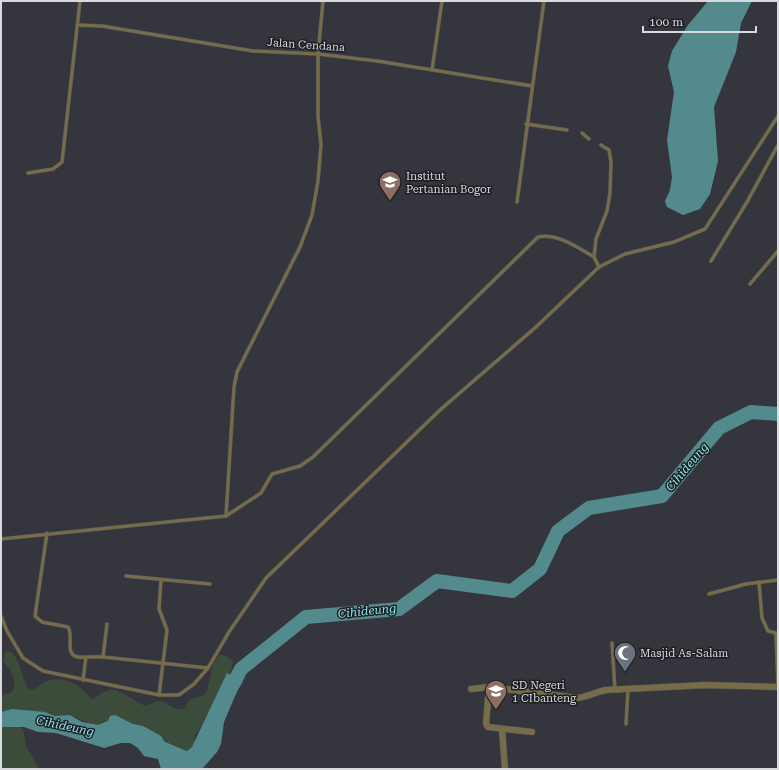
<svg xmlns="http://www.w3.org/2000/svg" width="779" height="770" viewBox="0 0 779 770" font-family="'Roboto Serif',serif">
<rect width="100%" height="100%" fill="#35363d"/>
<g fill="#3c4c3a">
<path d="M5 651 11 652C22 662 20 677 29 689L34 690C52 671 77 679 91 699 99 698 104 688 114 690 124 691 137 704 146 706 169 693 165 711 184 709L189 700 204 695 207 691 213 664 220 655H225L233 661 229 678 198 732 195 735 196 747 184 753 173 750 161 736 110 726 97 727 70 715 55 716 50 714 1 712V695L12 692C18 680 11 670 3 661Z"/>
<polygon points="14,724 23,729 26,746 39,769 1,769 1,725"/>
</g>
<g fill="#538a8e">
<polygon points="708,1 752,1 741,23 736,52 714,107 718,161 710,194 700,209 683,215 667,207 665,201 670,190 672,177 667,140 674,92 668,66 672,51 688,25"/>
<polygon points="227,673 243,682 238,689 224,722 221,744 217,752 202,769 161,769 158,759 144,756 138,748 130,743 121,743 104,748 56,733 38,732 24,727 1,727 1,712 12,709 45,712 55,716 70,715 82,722 98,725 108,721 110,716 115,715 133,724 143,726 161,736 173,755 184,753 192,747"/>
</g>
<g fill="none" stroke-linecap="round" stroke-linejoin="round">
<g stroke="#538a8e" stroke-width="14">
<polyline points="228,694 241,669 306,617 399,609 437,581 512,591 540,569 558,531 589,508 662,496 719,428 751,412 778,414"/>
<polyline points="152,744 194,762"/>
</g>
<g stroke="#53545a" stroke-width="4">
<g id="service">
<polyline points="78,25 102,26 253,51 318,54 377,61 532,86"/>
<polyline points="432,70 442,1"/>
<polyline points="526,124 567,130"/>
<polyline points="582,133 589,139"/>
<polyline points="28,173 53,169 62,162 80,1"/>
<polyline points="517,202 544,1"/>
<polyline points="711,261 747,202 778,145"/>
<polyline points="599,267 594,257 596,239 607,211 610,193 611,162 609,150 601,145"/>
<polyline points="750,284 778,251"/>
<path d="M226 516 261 493 272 474 300 466 313 457 538 237C557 233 577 247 594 257"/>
<path d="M47 533 35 616 42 622 68 627C74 635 64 655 78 657 86 658 95 656 103 657L107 624"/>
<polyline points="1,539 226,516 234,387 237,372 300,247 312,215 318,181 321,145 318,116 318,54 323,1"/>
<polyline points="126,576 210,584"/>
<polyline points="759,582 762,618 768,631 776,633 778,685"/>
<polyline points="709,594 746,584 778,580"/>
<polyline points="1,616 7,631 23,658 43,671 159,695 179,695 194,684 208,668 229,632 266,578 440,410 536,327 599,267 625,254 674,242 705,229 778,116"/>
<polyline points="612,643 615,690"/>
<polyline points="103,657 208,668"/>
<polyline points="83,680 86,657"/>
<polyline points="159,695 167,630 159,609 161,580"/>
<polyline points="626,724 628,690"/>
</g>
</g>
<g stroke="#53545a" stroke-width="7">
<g id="minor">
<polyline points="489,687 486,724 488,727 532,732"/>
<path d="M471 689 489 687 577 698C587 697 596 692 606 690L706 685 778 687"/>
<polyline points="502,729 505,769"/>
</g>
</g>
<use href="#service" stroke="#776c48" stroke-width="3"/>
<use href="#minor" stroke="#776c48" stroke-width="6"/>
</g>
<defs>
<g id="university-pin" transform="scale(1.15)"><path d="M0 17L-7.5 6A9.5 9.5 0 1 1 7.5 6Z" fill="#8d6e63" stroke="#1d1e21"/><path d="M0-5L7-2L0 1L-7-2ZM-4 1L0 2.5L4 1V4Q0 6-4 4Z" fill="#fff"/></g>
<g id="mosque-pin" transform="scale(1.15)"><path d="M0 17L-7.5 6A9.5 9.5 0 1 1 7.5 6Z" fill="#6b7280" stroke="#1d1e21"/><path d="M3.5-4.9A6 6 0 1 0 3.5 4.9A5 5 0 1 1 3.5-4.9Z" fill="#fff"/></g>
<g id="school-pin" transform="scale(1.15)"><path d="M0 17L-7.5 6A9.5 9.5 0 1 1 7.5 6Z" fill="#8d6e63" stroke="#1d1e21"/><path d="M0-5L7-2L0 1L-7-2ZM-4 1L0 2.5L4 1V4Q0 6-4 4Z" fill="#fff"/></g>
</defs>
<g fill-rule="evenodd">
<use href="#university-pin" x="390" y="182"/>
<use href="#mosque-pin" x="625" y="653"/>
<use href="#school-pin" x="496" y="691"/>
</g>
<g text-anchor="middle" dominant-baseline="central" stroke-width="3" stroke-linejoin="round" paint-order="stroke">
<g font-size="11" fill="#d9dadf" stroke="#1d1e21">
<text transform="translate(306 45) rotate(4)">Jalan Cendana</text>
</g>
<g font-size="11" fill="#d9dadf" stroke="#1d1e21" text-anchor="start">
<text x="406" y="176">Institut<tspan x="406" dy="13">Pertanian Bogor</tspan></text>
<text x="640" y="653">Masjid As-Salam</text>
<text x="512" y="685">SD Negeri<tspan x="512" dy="13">1 CIbanteng</tspan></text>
</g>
<g font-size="12" font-style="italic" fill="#89e6ec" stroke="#1d1e21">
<text transform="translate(687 467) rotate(-50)">Cihideung</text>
<text transform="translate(367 611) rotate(-6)">Cihideung</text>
<text transform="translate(65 726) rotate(12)">Cihideung</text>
</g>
</g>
<rect width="779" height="770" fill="none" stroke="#d9dadf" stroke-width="4"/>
<path d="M643 26v6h113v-6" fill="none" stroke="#d9dadf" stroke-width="2"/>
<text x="649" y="26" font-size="12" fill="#d9dadf" stroke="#1d1e21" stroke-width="3" paint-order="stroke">100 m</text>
</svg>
